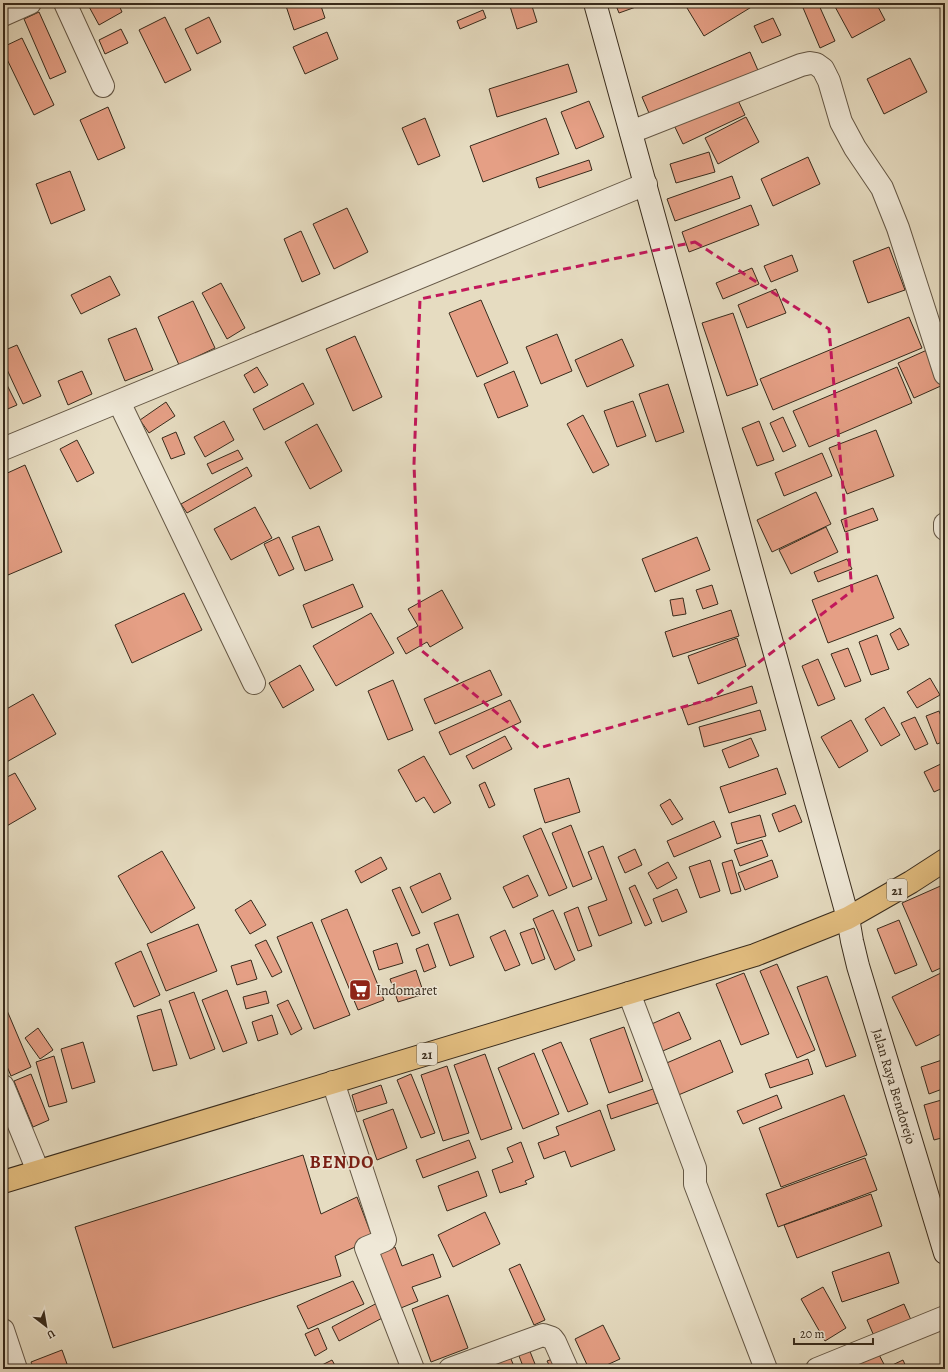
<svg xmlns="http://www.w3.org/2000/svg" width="948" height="1372" viewBox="0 0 948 1372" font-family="Alegreya,serif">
<rect width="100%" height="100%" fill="#e6dcc1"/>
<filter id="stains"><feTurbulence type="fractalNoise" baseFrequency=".005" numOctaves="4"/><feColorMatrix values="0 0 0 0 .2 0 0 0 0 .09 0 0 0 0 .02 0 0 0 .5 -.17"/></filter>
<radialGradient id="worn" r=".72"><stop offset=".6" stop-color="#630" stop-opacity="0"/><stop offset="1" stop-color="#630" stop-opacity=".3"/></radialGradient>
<g fill="#e59f85" stroke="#382b1c">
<polygon points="87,3 118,3 122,12 99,25"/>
<polygon points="294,3 320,3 325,18 294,30 286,6"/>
<polygon points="509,3 531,3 537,22 517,29"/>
<polygon points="615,3 647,3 619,13"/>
<polygon points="684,3 758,3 704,36"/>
<polygon points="801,3 818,3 835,41 820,48"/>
<polygon points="833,3 876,3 885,20 852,38"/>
<polygon points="483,10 486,18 460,29 457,21"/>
<polygon points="39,12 66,72 50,79 24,19"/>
<polygon points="165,17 191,70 165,83 139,30"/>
<polygon points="209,17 221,42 197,54 185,29"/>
<polygon points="773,18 781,35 762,43 754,26"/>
<polygon points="121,29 128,43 105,54 99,40"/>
<polygon points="327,32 338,59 305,74 293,47"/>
<polygon points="22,38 54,105 34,115 3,51 3,47"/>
<polygon points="750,52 760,75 652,120 642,97"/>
<polygon points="910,58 927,92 884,114 867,79"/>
<polygon points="568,64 577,92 497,117 489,89"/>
<polygon points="735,94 745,115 683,144 673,123"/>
<polygon points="589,101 604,137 576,149 561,112"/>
<polygon points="108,107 125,148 98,160 80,120"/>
<polygon points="746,117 759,142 718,164 705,138"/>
<polygon points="425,118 440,156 418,165 402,128"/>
<polygon points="546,118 559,154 483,182 470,146"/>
<polygon points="709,152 715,172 676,183 670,164"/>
<polygon points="808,157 820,184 773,206 761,179"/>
<polygon points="589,160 592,170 539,188 536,178"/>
<polygon points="70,171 85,210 51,224 36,184"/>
<polygon points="732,176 740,198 675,221 667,199"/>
<polygon points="751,205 759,225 689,252 682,232"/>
<polygon points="347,208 368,252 334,269 313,224"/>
<polygon points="301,231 320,274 302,282 284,239"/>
<polygon points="889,247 905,290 868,303 853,261"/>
<polygon points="792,255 798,271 771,282 764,266"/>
<polygon points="752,268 759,284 723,299 716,283"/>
<polygon points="110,276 120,295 81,314 71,295"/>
<polygon points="221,283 245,328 227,339 202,293"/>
<polygon points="776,289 786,313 747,328 738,305"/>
<polygon points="481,300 508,363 477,377 449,313"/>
<polygon points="193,301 215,348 179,365 158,317"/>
<polygon points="733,313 758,385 727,396 702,323"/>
<polygon points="909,317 922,348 773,410 760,379"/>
<polygon points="136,328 153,370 125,381 108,339"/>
<polygon points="557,334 572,371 541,384 526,347"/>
<polygon points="355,336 382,397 353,411 326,349"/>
<polygon points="622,339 634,366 587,387 575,360"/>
<polygon points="17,345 41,396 23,404 3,361 3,351"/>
<polygon points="927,350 943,385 914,398 898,363"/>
<polygon points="257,367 268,385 254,393 244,375"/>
<polygon points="897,367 912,403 809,447 793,411"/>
<polygon points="82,371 92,394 68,405 58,381"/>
<polygon points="514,371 528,406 498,418 484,384"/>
<polygon points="3,377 17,405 3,411"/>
<polygon points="303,383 314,404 264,430 253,409"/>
<polygon points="668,384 684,432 656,442 639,394"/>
<polygon points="633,401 646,436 617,447 604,411"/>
<polygon points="166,402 175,416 149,433 140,420"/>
<polygon points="583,415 609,465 593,473 567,424"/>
<polygon points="783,417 796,446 783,452 770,423"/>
<polygon points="224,421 234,440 205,457 194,437"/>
<polygon points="759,421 774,460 757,466 742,428"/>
<polygon points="317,424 342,471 310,489 285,442"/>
<polygon points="876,430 894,476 847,494 829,448"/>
<polygon points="176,432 185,454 171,459 162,438"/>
<polygon points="77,440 94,473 77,482 60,449"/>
<polygon points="238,450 243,459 212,474 207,464"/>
<polygon points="822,453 832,476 784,496 775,473"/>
<polygon points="25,465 62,552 8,575 3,563 3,475"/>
<polygon points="247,467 252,476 187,513 181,504"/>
<polygon points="816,492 831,524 772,552 757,520"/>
<polygon points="255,507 272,538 231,560 214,529"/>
<polygon points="873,508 878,520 845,532 841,520"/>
<polygon points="319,526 333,560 305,571 292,537"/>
<polygon points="826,527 838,552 791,574 779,550"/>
<polygon points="279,537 294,569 279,576 264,544"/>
<polygon points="697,537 710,570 655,592 642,559"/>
<polygon points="847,559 852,569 818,582 814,572"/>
<polygon points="877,575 894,618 828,643 812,600"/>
<polygon points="353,584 363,607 312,628 303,605"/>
<polygon points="712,585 718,604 703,609 696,590"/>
<polygon points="442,590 463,628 430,647 427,642 406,654 397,638 418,626 408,609"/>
<polygon points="184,593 202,630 132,663 115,625"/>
<polygon points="683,598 686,614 673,616 670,600"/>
<polygon points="731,610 739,636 673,657 665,632"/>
<polygon points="371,613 394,653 336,686 313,646"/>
<polygon points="900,628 909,645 898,650 890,634"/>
<polygon points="877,635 889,669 871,675 859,642"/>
<polygon points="737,638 746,666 698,684 688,656"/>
<polygon points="848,648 861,681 845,687 831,654"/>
<polygon points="818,659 835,699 818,706 802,666"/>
<polygon points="300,665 314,690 283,708 269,683"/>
<polygon points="490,670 502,695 435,724 424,699"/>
<polygon points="930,678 940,695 917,708 907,692"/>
<polygon points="393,680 413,730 388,740 368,691"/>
<polygon points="752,686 757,703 688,725 682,708"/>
<polygon points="33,694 56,734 3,764 3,711"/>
<polygon points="510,700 521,722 450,755 439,732"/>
<polygon points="884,707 900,735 881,746 865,719"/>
<polygon points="760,710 766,730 704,747 699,727"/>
<polygon points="939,711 945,726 945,741 937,744 926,716"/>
<polygon points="915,717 928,744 915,750 901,723"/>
<polygon points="851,720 868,751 839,768 821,737"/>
<polygon points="505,736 512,749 473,769 466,756"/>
<polygon points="751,738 759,756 729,768 722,750"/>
<polygon points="424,756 451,803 434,813 424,797 416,802 398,770"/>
<polygon points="945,762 945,787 934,792 924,772"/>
<polygon points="777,768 786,794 729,813 720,787"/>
<polygon points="15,773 36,809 5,827 3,823 3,779"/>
<polygon points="569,778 580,812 545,823 534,789"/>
<polygon points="485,782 495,805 489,808 479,785"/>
<polygon points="670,799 683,819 672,825 660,805"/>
<polygon points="795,805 802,822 779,832 772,814"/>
<polygon points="760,815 766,836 737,844 731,823"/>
<polygon points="714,821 721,837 674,857 667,841"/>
<polygon points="571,825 592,879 573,887 552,833"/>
<polygon points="541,828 567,888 549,896 523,836"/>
<polygon points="762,840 768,856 740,866 734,850"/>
<polygon points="603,846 632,923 599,936 588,907 607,900 588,852"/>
<polygon points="635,849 642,865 625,873 618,857"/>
<polygon points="162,851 195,908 151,933 118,876"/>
<polygon points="381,857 387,869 361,883 355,871"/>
<polygon points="710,860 720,891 700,898 689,867"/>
<polygon points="732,860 741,891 731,894 722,863"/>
<polygon points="772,860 778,877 745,890 738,873"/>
<polygon points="668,862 677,878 657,889 648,873"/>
<polygon points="440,873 451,899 422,913 410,887"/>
<polygon points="528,875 538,896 513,908 503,887"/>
<polygon points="945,884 945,966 932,972 902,903"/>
<polygon points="635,885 652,923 645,926 629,888"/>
<polygon points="400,887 420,933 412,936 392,890"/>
<polygon points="677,889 687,912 662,922 653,899"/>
<polygon points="251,900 266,925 250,934 235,910"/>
<polygon points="578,907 592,946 578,951 564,913"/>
<polygon points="347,909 384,1000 358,1010 321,920"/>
<polygon points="553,910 575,960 555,970 533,919"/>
<polygon points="458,914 474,957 450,966 434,923"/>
<polygon points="899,920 917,965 895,974 877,929"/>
<polygon points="312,922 350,1015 314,1029 277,937"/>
<polygon points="198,924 217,971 166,991 147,944"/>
<polygon points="534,928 545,959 532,964 520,933"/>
<polygon points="505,930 520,965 505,971 490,937"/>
<polygon points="266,940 282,972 272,977 255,945"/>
<polygon points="397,943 403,963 379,970 373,951"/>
<polygon points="428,944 436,967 424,972 416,949"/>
<polygon points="141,951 160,995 134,1007 115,963"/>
<polygon points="251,960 257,979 237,985 231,966"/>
<polygon points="777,964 815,1050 797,1058 760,971"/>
<polygon points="416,970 424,994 398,1002 390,979"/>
<polygon points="945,971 945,1032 916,1046 892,997"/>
<polygon points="744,973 769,1034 741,1045 716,984"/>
<polygon points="827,976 856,1056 826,1067 797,987"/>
<polygon points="227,990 247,1043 223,1052 202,1000"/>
<polygon points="266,991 269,1003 246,1009 243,997"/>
<polygon points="194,992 215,1049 190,1059 169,1001"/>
<polygon points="288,1000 302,1029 291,1035 277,1005"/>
<polygon points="3,1001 31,1067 11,1076 3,1057"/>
<polygon points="161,1009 177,1065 153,1071 137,1016"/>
<polygon points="679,1012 691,1039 658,1053 647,1026"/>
<polygon points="272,1015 278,1034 258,1041 252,1022"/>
<polygon points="624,1027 643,1081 609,1093 590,1039"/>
<polygon points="38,1028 53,1050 40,1059 25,1038"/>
<polygon points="720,1040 733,1072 676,1096 662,1065"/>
<polygon points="83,1042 95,1082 72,1089 61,1049"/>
<polygon points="561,1042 588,1104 568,1112 542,1050"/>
<polygon points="534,1053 559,1114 523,1129 498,1068"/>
<polygon points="485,1054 512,1129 481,1140 454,1065"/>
<polygon points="54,1056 67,1102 49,1107 36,1062"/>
<polygon points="808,1059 813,1074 770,1088 765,1074"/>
<polygon points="945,1059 945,1088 929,1094 921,1067"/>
<polygon points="447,1066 469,1133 443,1141 421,1075"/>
<polygon points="31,1074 49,1120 33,1127 14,1081"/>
<polygon points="411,1074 435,1133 421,1138 397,1080"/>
<polygon points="381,1085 387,1103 357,1112 352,1095"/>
<polygon points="653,1089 658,1103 611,1119 607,1105"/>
<polygon points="777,1095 782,1108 743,1124 737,1111"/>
<polygon points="844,1095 867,1155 781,1187 759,1128"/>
<polygon points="945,1099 945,1137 934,1140 924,1105"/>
<polygon points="393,1109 407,1148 377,1160 363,1120"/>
<polygon points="600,1110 615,1150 571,1167 565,1151 544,1159 538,1143 559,1135 556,1127"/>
<polygon points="469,1140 476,1158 423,1178 416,1160"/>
<polygon points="521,1142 534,1177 525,1181 527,1184 500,1193 492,1170 513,1162 507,1148"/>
<polygon points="303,1155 321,1214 357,1197 373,1239 335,1256 341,1276 113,1348 75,1227"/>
<polygon points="865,1158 877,1190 778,1227 766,1194"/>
<polygon points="478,1171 487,1196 447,1211 438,1186"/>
<polygon points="871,1194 882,1226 797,1258 784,1225"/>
<polygon points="485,1212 500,1244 453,1267 438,1235"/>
<polygon points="395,1247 402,1266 433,1254 441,1277 412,1287 418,1301 396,1310 375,1255"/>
<polygon points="889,1252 899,1283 842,1302 832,1272"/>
<polygon points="520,1264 545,1320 534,1325 509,1269"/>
<polygon points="353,1281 364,1304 308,1329 297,1306"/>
<polygon points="823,1287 846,1328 825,1341 801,1299"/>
<polygon points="448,1295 468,1348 431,1362 412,1309"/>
<polygon points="379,1302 386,1316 339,1341 332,1327"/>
<polygon points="904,1304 911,1320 874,1336 867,1320"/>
<polygon points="603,1325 620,1359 598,1369 589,1369 575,1339"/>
<polygon points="318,1328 327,1349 315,1356 305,1334"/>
<polygon points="527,1344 537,1369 524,1369 516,1348"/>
<polygon points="876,1349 886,1368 903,1360 907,1369 852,1369 849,1364"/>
<polygon points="62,1350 67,1364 54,1369 34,1369 31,1362"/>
<polygon points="509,1354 515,1369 497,1369 493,1360"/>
<polygon points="555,1358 559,1369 551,1369 547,1361"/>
<polygon points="332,1360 337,1369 316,1369 316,1368"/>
</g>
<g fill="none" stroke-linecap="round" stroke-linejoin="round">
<g stroke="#645745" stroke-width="24">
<g id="street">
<polyline points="65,3 103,86"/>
<polyline points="3,15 30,3"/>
<polyline points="631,132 801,65 810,63 816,64 823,69 829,81 841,122 855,148 882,188 898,228 945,374"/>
<polyline points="119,402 254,683"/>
<polyline points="3,449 646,184"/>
<polyline points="945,524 945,529"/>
<polyline points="629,993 695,1168 695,1184 766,1369"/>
<polyline points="333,1082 385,1240 366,1248 413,1369"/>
<polyline points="3,1086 38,1171"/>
<polyline points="3,1330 16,1369"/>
<polyline points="450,1369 543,1335 552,1338 555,1342 567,1369"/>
<polyline points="817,1369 945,1317"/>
</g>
</g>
<g stroke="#382b1c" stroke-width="24">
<g id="secondary">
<path id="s1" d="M595 3 848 918 852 941 858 966 945 1253"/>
</g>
</g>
<g stroke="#382b1c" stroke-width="24">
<polyline id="highway" points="3,1182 755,955 848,918 911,882 945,860"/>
</g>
<use href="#street" stroke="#efe8d7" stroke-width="22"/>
<use href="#secondary" stroke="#efe8d7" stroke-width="22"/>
<use href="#highway" stroke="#e3be80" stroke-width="22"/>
</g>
<path fill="none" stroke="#c2185b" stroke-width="3" stroke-dasharray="8 5" stroke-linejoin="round" d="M695 242 829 329 852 591 711 699 539 748 421 650 414 464 420 299Z"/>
<defs>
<g id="supermarket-square" transform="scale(1.15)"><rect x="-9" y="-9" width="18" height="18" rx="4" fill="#8f2418" stroke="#efe8d7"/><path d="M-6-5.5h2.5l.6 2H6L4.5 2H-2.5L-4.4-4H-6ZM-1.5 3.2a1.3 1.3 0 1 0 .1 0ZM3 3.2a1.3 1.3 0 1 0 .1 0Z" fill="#fff"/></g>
</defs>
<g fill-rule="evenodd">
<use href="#supermarket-square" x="360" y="990"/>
</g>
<g text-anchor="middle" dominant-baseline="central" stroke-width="3" stroke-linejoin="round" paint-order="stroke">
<g fill="#efe8d7" stroke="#6f6454" stroke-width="1">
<rect x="887" y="879" width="20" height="22" rx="3"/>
<rect x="417" y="1043" width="20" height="22" rx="3"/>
</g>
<g font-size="13" font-weight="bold" fill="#382b1c">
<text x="897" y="890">21</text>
<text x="427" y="1054">21</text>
</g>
<g font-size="14" fill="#382b1c" stroke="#efe8d7" text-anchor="start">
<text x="376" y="990">Indomaret</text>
</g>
<g font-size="14" fill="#382b1c" stroke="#efe8d7">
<text stroke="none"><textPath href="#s1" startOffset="1124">Jalan Raya Bendorejo</textPath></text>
</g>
<g font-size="18" font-weight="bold" letter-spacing="1" fill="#7a1f14" stroke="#efe8d7">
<text x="342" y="1162">BENDO</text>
</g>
</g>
<rect width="948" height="1372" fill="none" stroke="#e6dcc1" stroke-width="16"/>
<rect x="4" y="4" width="940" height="1364" fill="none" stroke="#382b1c" stroke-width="2"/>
<rect x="8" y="8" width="932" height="1356" fill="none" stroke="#382b1c"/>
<g transform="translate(46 1326) rotate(149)" stroke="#efe8d7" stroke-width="3" paint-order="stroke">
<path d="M0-3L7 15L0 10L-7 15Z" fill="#382b1c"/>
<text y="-6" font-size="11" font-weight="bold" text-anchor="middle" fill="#382b1c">U</text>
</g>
<path d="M794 1338v6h79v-6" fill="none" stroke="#382b1c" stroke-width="2"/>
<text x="800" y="1338" font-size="12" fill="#382b1c" stroke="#efe8d7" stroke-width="3" paint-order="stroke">20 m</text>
<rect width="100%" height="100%" filter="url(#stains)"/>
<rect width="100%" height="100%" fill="url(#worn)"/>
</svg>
